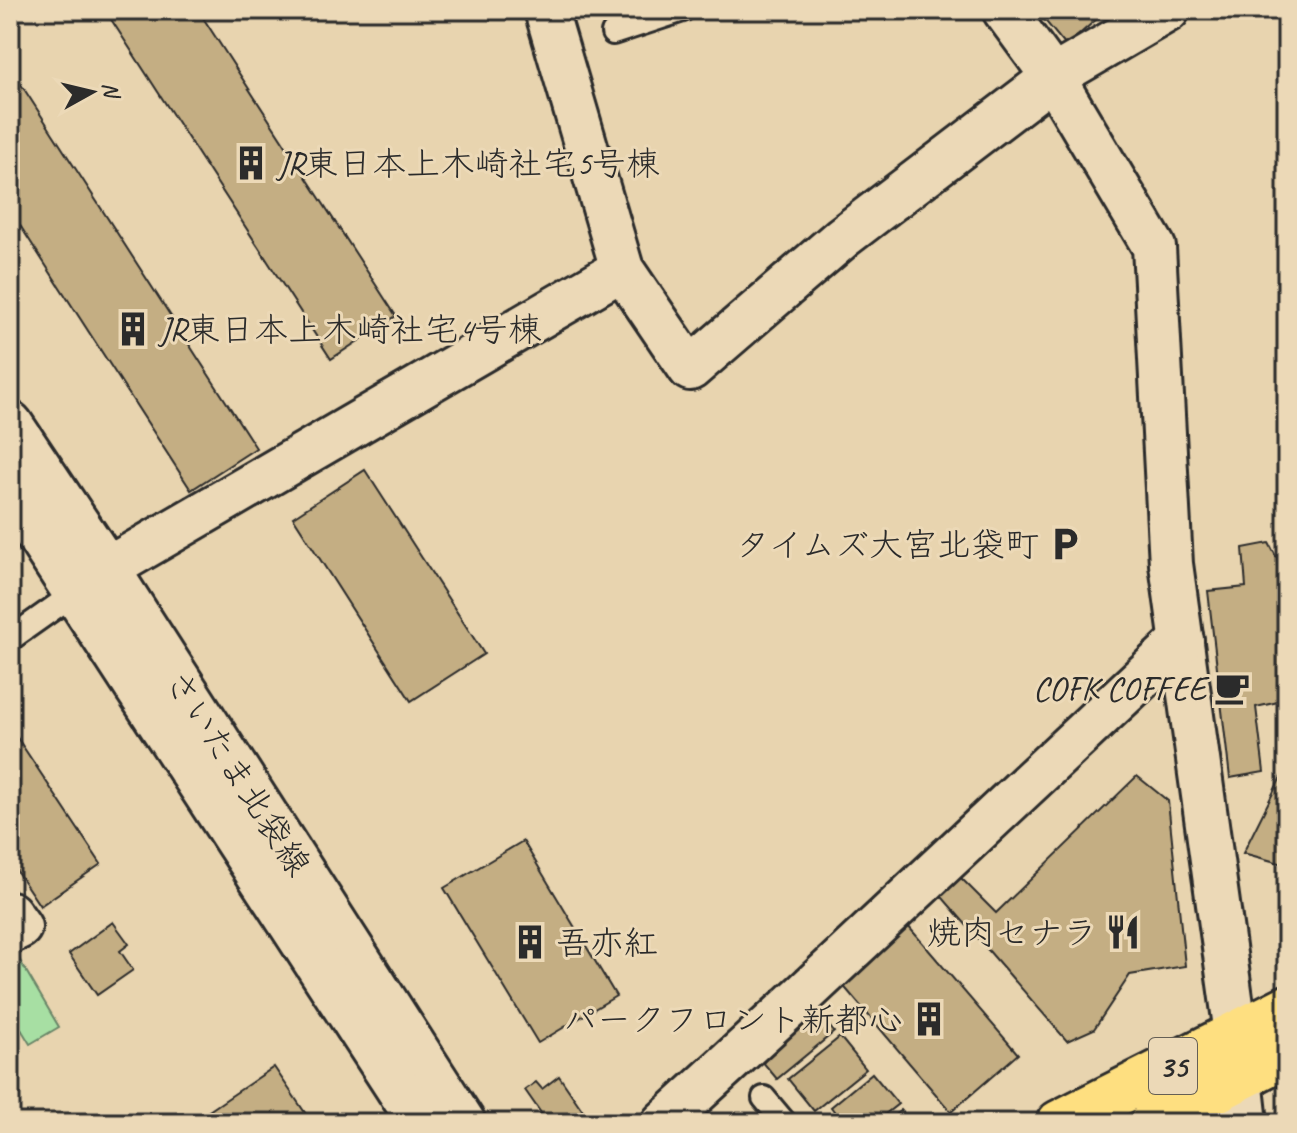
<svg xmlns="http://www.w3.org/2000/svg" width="1297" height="1133" viewBox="0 0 1297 1133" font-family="Caveat,'Klee One',sans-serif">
<rect width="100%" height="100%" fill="#e8d4af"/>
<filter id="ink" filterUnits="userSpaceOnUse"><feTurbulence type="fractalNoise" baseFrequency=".0125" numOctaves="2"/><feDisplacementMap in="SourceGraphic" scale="16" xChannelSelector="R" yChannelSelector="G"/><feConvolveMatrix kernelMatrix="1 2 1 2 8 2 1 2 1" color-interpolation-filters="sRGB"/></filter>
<g filter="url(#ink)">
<polygon fill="#a7dfa3" stroke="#698567" stroke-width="2" points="12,947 59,1027 30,1044 10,1011 10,948"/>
<g fill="#c4ae83" stroke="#2b2b2b" stroke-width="2">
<polygon points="105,10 198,10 396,316 331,359"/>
<polygon points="1051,10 1107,10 1066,46 1042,17"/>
<polygon points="15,75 256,448 191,490 10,210 10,79"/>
<polygon points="365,470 484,654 411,701 293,517"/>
<polygon points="1269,543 1277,558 1287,646 1287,700 1256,707 1264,772 1230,778 1208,591 1246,587 1243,548"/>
<polygon points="10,727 101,864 40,906 10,861"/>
<polygon points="1287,765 1287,865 1243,853"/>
<polygon points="1137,776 1168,801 1185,966 1130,975 1094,1029 1067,1041 936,890 954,871 996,913"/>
<polygon points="523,841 616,996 538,1043 444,888"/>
<polygon points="113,922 129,944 120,951 133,970 97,995 69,954"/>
<polygon points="908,926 1018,1054 951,1112 841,983"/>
<polygon points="814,1007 834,1032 777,1079 756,1054"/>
<polygon points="840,1037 866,1069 814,1111 788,1079"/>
<polygon points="274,1067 312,1123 212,1123 206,1113"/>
<polygon points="872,1073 898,1104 875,1122 870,1116 861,1123 843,1123 831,1107"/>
<polygon points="559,1076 587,1117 578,1123 548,1123 525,1090 536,1082 542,1089"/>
<polygon points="901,1110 910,1123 885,1123"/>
</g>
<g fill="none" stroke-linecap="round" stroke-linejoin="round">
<g stroke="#2b2b2b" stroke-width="28">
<g id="lane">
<polyline points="613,33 683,10"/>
<polyline points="10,639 75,593"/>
<polyline points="764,1098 785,1123"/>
</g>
</g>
<g stroke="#2b2b2b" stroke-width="48">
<g id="street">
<polyline points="546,10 622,269 690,369 843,237 1053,77 1168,10"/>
<polyline points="1004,10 1053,77 1154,247 1171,564 1236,1034 1246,1123"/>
<polyline points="107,569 622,269"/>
<polyline points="10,913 20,927 10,932"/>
<polyline points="663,1123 804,994 1182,640"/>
</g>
</g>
<g stroke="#2b2b2b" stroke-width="50">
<g id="secondary">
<polyline points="10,424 107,569 463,1123"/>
<polyline points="10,492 421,1123"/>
</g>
</g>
<g stroke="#2b2b2b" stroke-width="50">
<g id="primary">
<polyline points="1059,1123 1287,1008"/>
<polyline points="1152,1123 1287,1054"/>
</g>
</g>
<use href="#lane" stroke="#ecd9b7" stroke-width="22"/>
<use href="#street" stroke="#ecd9b7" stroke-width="42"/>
<use href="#secondary" stroke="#ecd9b7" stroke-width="44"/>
<use href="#primary" stroke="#fedf80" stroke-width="44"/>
</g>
</g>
<defs>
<g id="building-bare" transform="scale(2.76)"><path d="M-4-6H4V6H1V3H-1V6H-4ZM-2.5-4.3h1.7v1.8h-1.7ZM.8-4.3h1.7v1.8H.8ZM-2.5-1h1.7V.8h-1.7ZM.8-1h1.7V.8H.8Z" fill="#2b2b2b" stroke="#ecd9b7" stroke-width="2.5" paint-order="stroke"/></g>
<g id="parking-bare" transform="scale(2.76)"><path d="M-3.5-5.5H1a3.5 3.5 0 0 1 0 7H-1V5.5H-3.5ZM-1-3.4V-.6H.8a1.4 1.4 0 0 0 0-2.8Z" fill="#2b2b2b" stroke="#ecd9b7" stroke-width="2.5" paint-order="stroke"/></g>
<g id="cafe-bare" transform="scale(2.76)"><path d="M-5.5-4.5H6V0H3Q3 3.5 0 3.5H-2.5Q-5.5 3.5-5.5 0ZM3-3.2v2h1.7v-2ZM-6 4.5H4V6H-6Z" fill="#2b2b2b" stroke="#ecd9b7" stroke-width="2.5" paint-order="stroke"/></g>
<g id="restaurant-bare" transform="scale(2.76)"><path d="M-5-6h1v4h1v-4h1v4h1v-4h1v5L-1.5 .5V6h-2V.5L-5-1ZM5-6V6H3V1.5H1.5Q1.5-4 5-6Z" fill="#2b2b2b" stroke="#ecd9b7" stroke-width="2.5" paint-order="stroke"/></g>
</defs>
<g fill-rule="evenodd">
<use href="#building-bare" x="251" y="163"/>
<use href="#building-bare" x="133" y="329"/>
<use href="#parking-bare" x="1065" y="544"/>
<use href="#cafe-bare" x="1232" y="688"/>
<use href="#restaurant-bare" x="1123" y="932"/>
<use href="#building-bare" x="530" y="942"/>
<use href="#building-bare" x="929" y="1019"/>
</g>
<g text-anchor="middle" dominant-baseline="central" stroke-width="6" stroke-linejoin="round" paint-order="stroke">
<rect fill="#ecd9b7" stroke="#655f55" stroke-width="2" x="1149" y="1038" width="48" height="56" rx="6"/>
<g font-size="32" font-weight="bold" fill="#2b2b2b">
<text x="1173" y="1066">35</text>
</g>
<g font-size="34" fill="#2b2b2b" stroke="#ecd9b7" text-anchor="end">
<text x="277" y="163" text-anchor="start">JR東日本上木崎社宅5号棟</text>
<text x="159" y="329" text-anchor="start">JR東日本上木崎社宅4号棟</text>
<text x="1039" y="544">タイムズ大宮北袋町</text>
<text x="1206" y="688">COFK COFFEE</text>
<text x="1097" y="932">焼肉セナラ</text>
<text x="556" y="942" text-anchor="start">吾亦紅</text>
<text x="903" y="1019">パークフロント新都心</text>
</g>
<g font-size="34" fill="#2b2b2b" stroke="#ecd9b7">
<text transform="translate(238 773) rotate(57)">さいたま北袋線</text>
</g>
</g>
<rect width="1297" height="1133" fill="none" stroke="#ecd9b7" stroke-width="40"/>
<rect x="20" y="20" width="1257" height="1093" fill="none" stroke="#2b2b2b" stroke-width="3" filter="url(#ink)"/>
<g transform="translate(92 92) rotate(82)" stroke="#ecd9b7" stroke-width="6" paint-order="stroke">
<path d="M0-6L14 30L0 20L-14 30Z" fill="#2b2b2b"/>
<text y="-12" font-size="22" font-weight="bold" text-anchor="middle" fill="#2b2b2b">N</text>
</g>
</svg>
